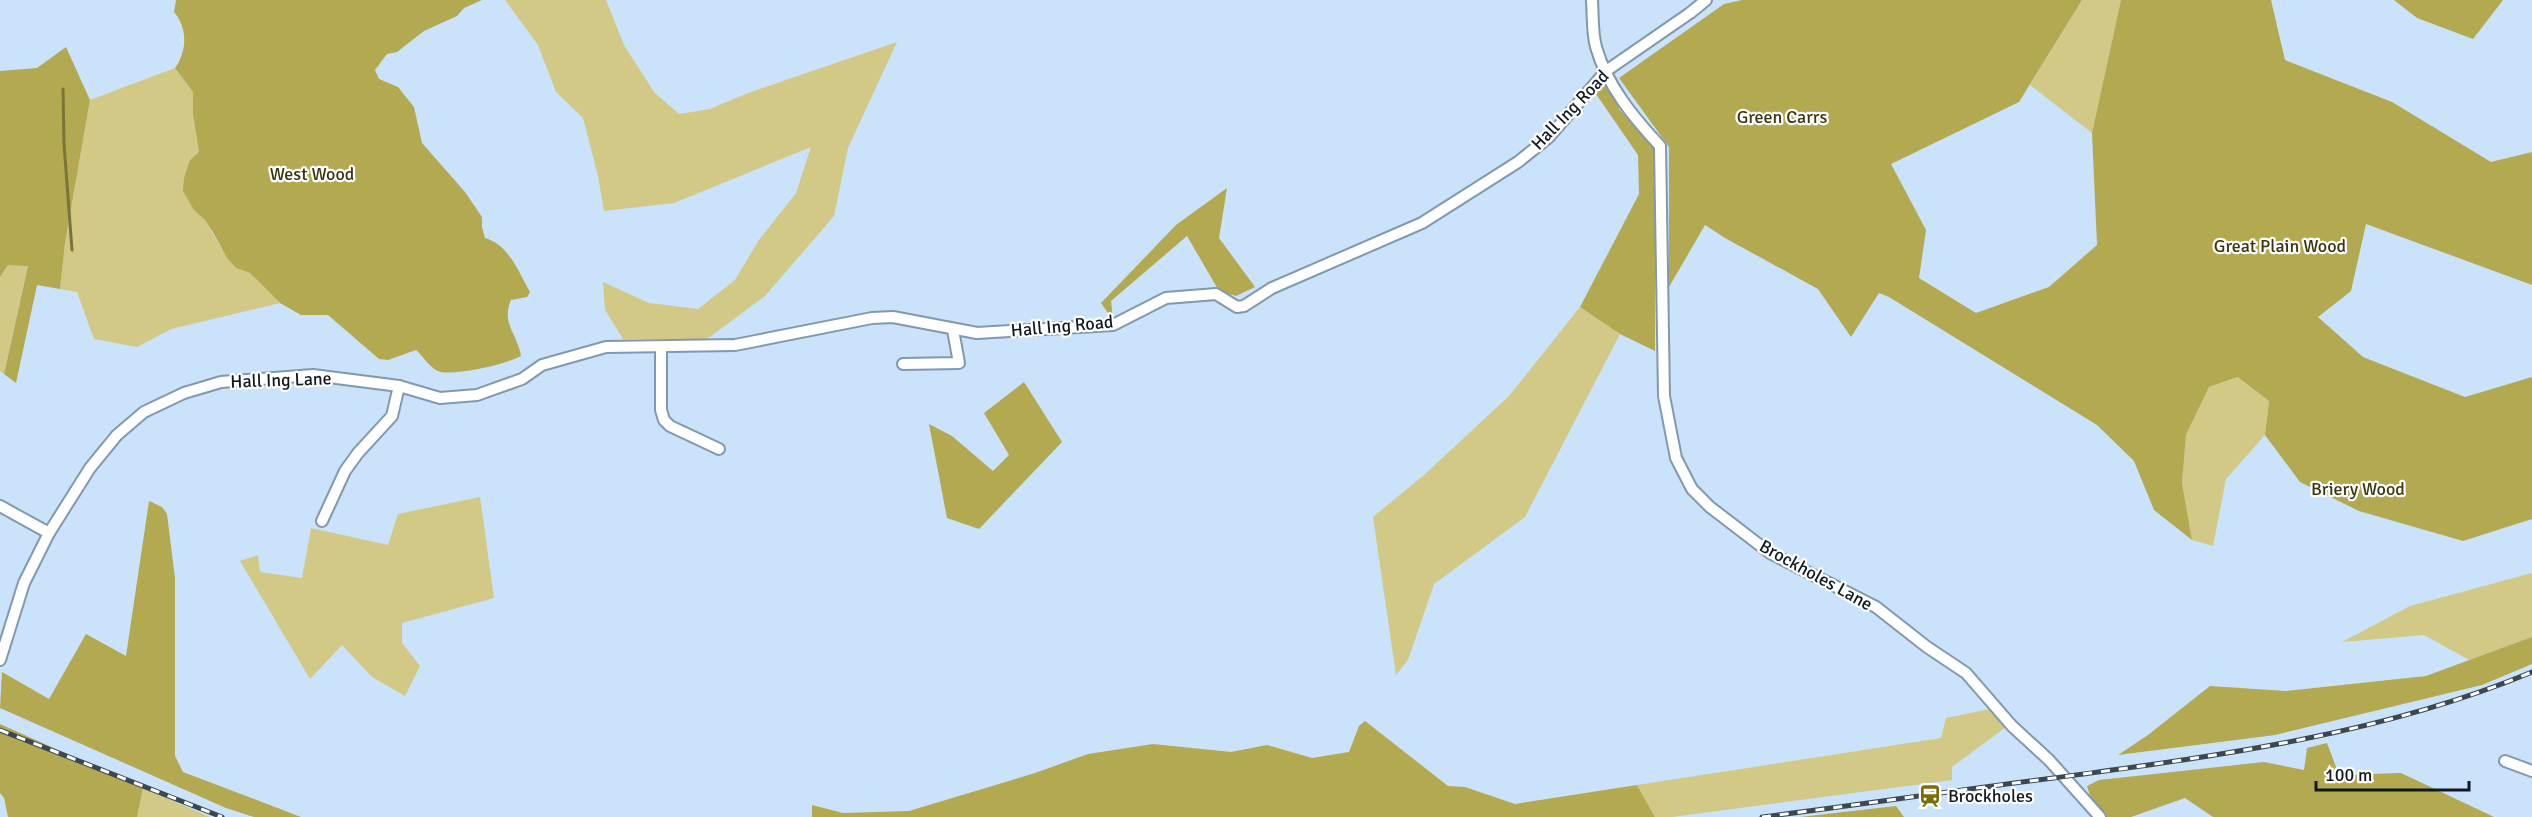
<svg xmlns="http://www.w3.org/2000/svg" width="2532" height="817" viewBox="0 0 2532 817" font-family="Signika,sans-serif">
<rect width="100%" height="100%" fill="#cae2fa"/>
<g fill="#d1c985">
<polygon points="505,0 606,0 624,45 654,92 679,114 710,109 748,93 897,42 848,148 834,216 765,296 707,339 623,339 605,310 603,282 649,303 698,309 735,280 759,240 796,193 811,147 674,203 604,211 598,176 583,118 556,92 538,45"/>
<polygon points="2082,0 2121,0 2092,133 2030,85"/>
<polygon points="175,68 193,92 193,115 199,152 190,160 194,210 205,220 227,258 236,268 250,273 280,303 171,329 137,347 94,339 77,292 60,289 65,243 90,100"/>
<polygon points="8,265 28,265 4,374 0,371 0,277"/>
<polygon points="1580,307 1620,334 1525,517 1434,584 1408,660 1396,675 1373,517 1424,475 1509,396"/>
<polygon points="2239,377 2269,401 2265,435 2226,479 2213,546 2192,540 2182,483 2186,435 2209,387"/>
<polygon points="480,497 494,598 402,623 402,643 420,666 405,696 372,677 342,645 310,679 240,561 258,555 260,572 302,578 311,528 388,545 398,514"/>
<polygon points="2532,573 2532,637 2471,661 2424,635 2342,642 2410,606"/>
<polygon points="1990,709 2006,727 1952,767 1952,780 1672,817 1655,817 1637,785 1941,738 1946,718"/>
<polygon points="143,788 210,817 137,817"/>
</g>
<g fill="#b3a950">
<path d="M176 0H482L464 8 457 16 424 31 397 52 387 54 375 70 379 79 398 87 414 107 422 143 465 192 482 217V227L485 238C509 245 518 271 530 292L527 297 511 300C501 323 517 333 521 356 507 364 457 375 441 372 431 370 424 357 416 350L388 360 379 359 328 315H301L280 303 250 273 236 268 227 258 214 234 205 220 194 210 183 191 184 178 190 160 199 152 193 115V92L175 68C187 51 188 28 174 12Z"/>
<polygon points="1742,0 2082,0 2019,102 1891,164 1926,230 1919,278 1976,313 2049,287 2097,245 2092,133 2121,0 2271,0 2285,60 2392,102 2491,162 2532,152 2532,285 2366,224 2351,291 2318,317 2363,357 2465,397 2532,377 2532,519 2463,541 2359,511 2300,482 2265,435 2269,401 2238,377 2209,387 2186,435 2182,483 2192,540 2154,510 2134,461 2097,425 1889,297 1879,293 1851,337 1818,289 1725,238 1705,225 1669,287 1669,147 1619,78 1724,4"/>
<polygon points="2394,0 2503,0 2473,39 2417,18"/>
<polygon points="66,47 90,100 65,243 60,289 37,285 16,383 4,374 28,266 8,265 0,277 0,71 37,68"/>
<polygon points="1605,82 1620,110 1655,148 1655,351 1620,334 1580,307 1639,194 1638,155 1596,94"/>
<polygon points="1227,188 1219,238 1255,287 1236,296 1219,291 1187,236 1111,301 1113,320 1101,303 1176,225"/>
<polygon points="1024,382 1062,442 979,529 947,518 929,424 952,436 993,471 1009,455 984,413"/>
<polygon points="149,501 162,507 167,514 175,578 175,756 183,772 301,817 254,817 226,808 0,708 2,672 49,699 86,634 126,656"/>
<polygon points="2532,637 2532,664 2482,685 2275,735 2118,755 2148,735 2210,686 2286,691 2426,676"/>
<polygon points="1365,721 1448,786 1465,787 1515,804 1637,785 1655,817 812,817 812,805 843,813 909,811 1035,773 1088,754 1153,744 1231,752 1267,745 1312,758 1349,752 1359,726"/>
<polygon points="0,724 143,788 137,817 8,817 4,798 0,793"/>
<polygon points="2327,743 2339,775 2401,773 2494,817 2213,817 2185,798 2131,817 2106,817 2091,799 2087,786 2099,780 2264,762 2304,770 2307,748"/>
<polygon points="1896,806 1904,817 1800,817"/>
</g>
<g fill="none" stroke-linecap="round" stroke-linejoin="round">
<polyline stroke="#797539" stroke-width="3" points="63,89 64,144 72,250"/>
<g stroke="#8198ae" stroke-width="14">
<g id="minor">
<path d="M1592 0C1593 15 1592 33 1596 47 1607 86 1634 118 1660 146L1664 396 1676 458 1692 489 1710 507 1770 553 1876 607 1927 647 1966 673 2012 726 2049 760 2100 817"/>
<polyline points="661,348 661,410 664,420 670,426 719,449"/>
<polyline points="903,364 959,363 953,330"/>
<polyline points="0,506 49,533"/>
<polyline points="322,521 345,471 358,453 392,416 399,386"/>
<polyline points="0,660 24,583 49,533 90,468 117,435 144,412 184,393 221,382 313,375 399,386 440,398 477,395 522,379 542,365 606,347 735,345 872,318 893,317 977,333 1113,325 1166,298 1216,294 1237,307 1244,306 1272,288 1422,223 1518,162 1549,137 1606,71 1690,13 1706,0"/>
<polyline points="2505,761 2532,771"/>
</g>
</g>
<use href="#minor" stroke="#fff" stroke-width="10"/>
<g stroke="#3b4853" stroke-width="5">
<g id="rail">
<polyline points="0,730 222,817"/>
<path d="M1762 817C1859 805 1957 790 2054 778 2216 756 2380 735 2532 672"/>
</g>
</g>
<use href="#rail" stroke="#fff" stroke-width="3" stroke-dasharray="9" stroke-linecap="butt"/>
</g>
<defs>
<g id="station-bare" transform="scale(1.8)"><path d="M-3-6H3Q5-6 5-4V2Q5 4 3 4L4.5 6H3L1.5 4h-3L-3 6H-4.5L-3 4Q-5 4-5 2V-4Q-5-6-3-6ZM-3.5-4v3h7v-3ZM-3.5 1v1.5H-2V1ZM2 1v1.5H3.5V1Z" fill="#786e0b" stroke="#fff" stroke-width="2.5" paint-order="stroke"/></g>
</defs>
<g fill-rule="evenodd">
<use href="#station-bare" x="1930" y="796"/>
</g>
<g text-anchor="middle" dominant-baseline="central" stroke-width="4.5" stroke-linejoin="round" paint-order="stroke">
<g font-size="18" fill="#101921" stroke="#fff">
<text transform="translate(1570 110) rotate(-46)">Hall Ing Road</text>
<text transform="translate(1062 326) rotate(-5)">Hall Ing Road</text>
<text transform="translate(281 380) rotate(-2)">Hall Ing Lane</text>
<text transform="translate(1816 575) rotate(29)">Brockholes Lane</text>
</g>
<g font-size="18" fill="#39350e" stroke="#fff">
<text x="1782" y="117">Green Carrs</text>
<text x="312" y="174">West Wood</text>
<text x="2280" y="246">Great Plain Wood</text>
<text x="2358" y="489">Briery Wood</text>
</g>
<g font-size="18" fill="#101921" stroke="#fff" text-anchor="start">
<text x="1948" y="796">Brockholes</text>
</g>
</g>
<path d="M2316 781v9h153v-9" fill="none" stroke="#101921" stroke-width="3"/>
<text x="2325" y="781" font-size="18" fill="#101921" stroke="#ffffff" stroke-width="4.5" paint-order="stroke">100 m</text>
</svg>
